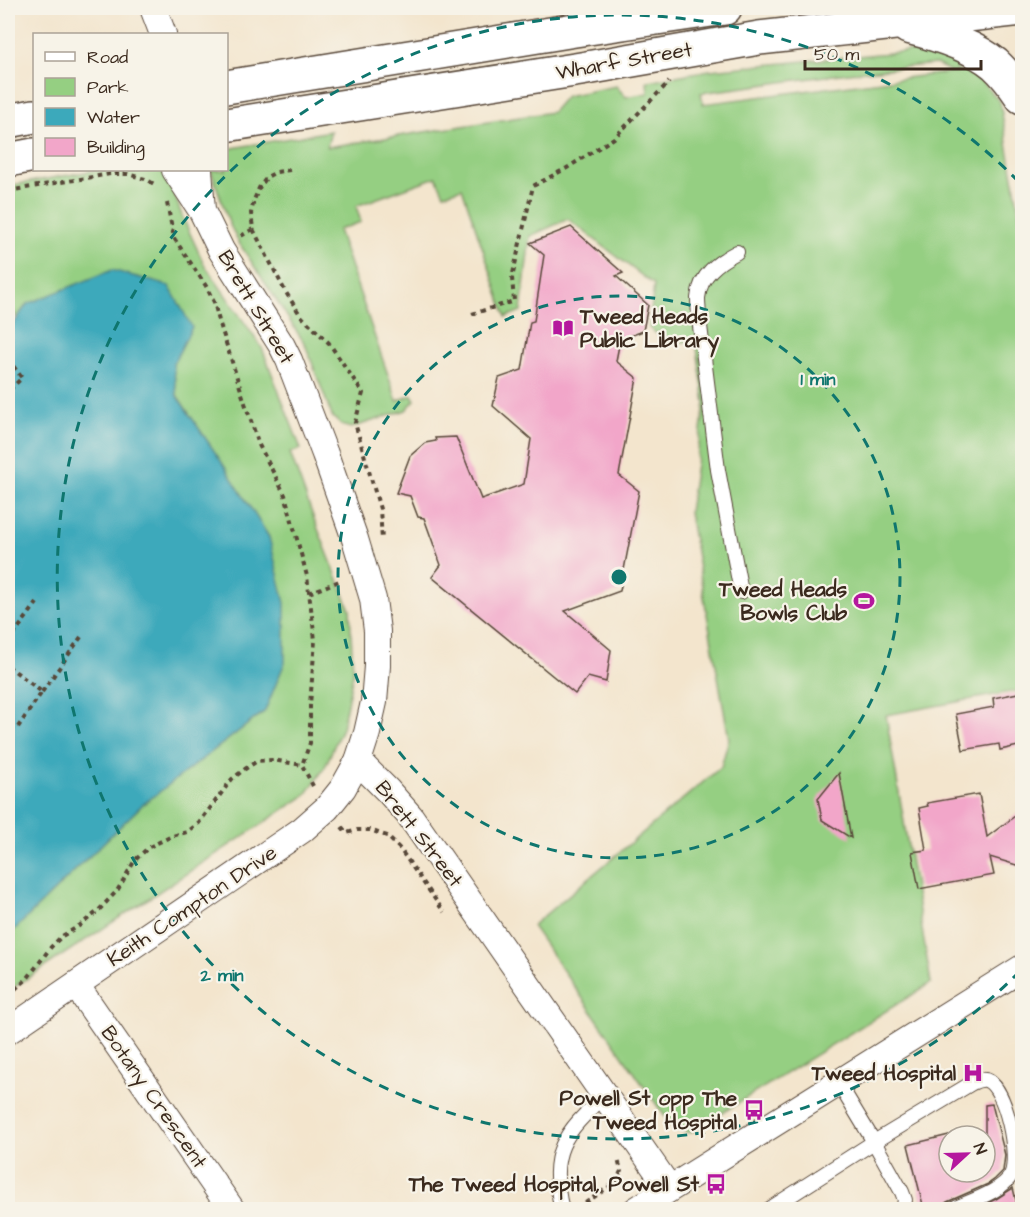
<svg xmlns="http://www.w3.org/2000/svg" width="1030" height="1217" viewBox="0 0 1030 1217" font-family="'Architects Daughter',sans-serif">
<rect width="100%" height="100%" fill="#f7f3e8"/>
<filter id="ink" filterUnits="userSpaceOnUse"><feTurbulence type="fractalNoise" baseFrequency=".0167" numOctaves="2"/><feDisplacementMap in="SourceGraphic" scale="12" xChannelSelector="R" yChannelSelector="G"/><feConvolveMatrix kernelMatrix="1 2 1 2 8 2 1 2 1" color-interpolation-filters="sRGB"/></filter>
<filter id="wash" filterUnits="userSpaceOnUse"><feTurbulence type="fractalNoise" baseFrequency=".008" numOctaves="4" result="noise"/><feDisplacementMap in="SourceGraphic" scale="24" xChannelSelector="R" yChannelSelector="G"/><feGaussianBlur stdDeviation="1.35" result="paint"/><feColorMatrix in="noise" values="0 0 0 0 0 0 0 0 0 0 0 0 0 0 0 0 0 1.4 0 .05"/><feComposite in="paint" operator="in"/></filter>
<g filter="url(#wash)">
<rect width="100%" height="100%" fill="#f3e5cd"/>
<g fill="#95cf82" stroke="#687c50" stroke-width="1.5" fill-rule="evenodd">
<path d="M910 51 940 52 967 60 954 72 972 70 1000 102 1022 229V690L886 715 931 983 690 1133 673 1128 532 926 721 767 729 739 689 512 705 403 696 341 670 343 649 328 654 285 568 219 530 236 521 311 506 317 462 188 444 194 436 177 356 206 361 222 338 230 397 401 412 395 415 400 406 410 351 428 341 425 332 416 305 344 239 243 229 223 211 170H226L227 149 331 131 327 147 552 112 566 96 616 86 626 97 648 93 647 81 710 70ZM936 64 952 72 703 104 701 93 856 72Z"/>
<polygon points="97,170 157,170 161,171 169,179 182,216 204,264 262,348 301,449 290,453 314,519 350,610 353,674 342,728 325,767 306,795 8,991 8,936 141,806 265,711 269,537 177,395 173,364 192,327 27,304 17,318 8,304 8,186"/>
</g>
<polygon fill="#3ca9bb" stroke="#3c6a6c" stroke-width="1.5" points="112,270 169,286 192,327 173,364 177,396 221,461 269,537 285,603 285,662 265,711 141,806 8,936 8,331 27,304"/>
<g id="blocks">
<g fill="#f2a6c9">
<polygon points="571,227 623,273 616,276 648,305 643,331 620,340 616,361 637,378 619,475 639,491 620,591 565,611 611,650 606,682 588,677 575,694 432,577 441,565 424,518 418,517 410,496 396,493 410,456 425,443 436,441 435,438 456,437 481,499 524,484 531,439 493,406 499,378 522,370 530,322 534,321 544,255 530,243"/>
<polygon points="1023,692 1023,745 1000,750 999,744 963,750 956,714 994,707 993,698"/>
<polygon points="839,773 851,838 822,820 818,799"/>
<polygon points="979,794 987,837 1023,810 1023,867 990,857 994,875 919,889 912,852 926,850 919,808 928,806 927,803"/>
<polygon points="992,1104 1005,1155 1003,1171 995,1179 988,1184 947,1202 943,1205 942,1209 924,1209 908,1145 949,1135 949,1172 985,1172 985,1105"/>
<polygon points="1013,1188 1018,1209 975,1209 996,1199"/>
</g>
</g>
</g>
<g filter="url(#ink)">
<use href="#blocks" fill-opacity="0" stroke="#574638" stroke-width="1.5"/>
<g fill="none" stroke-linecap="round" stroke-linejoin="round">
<g stroke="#574638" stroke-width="16">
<g id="lane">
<path d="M737 252C718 262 700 275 698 298 698 305 699 312 699 318L718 470 741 592"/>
<polyline points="839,1084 874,1142 902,1192 905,1200 903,1210"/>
<path d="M562 1210C548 1153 563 1133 605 1096"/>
<path d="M768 1210 874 1142 972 1083C976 1081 981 1079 986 1080 1006 1086 1020 1158 1011 1175 1002 1192 967 1202 951 1210"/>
</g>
</g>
<g stroke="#574638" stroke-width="28">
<g id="street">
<polyline points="153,8 163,34"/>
<polyline points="199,170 202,210"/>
<polyline points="358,761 388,791 410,816 669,1188"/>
<polyline points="76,985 232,1210"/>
<polyline points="8,1031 302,830 327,808 343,788 358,761 367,733 374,702 377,666 377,631 373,599 355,539 325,454 289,360 282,346 221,250 202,211 175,170"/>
<polyline points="636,1210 1022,968"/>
</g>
</g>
<g stroke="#574638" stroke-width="36">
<g id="secondary">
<path d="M908 27C936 34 972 45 995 64 1006 74 1014 85 1022 97"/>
<polyline points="226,87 575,30 725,8"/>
<polyline points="8,121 34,116"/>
<polyline points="226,125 581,69 759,38 1022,9"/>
<polyline points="8,160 34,155"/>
</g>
</g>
<g stroke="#574638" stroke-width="4" stroke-dasharray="4.5 4.5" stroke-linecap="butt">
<polyline points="290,170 276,172 267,177 259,188 254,200 251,213 253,229 285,291 301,316 329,343 363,393 355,423 380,509 382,540"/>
<polyline points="8,191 110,174 128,174 145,179 156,185"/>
<polyline points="167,203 174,238 206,286 214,302 219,321 245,403 259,445 285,495 307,576 315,640 310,705 310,743 302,765 313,786"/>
<polyline points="241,236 253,229"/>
<polyline points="472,314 514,301 512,278 533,186 567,168 614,138 669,82"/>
<polyline points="8,359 22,378 8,391"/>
<polyline points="309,593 342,580"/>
<polyline points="8,642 37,603"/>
<polyline points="8,666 42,692 18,727"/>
<polyline points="42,692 81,637"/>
<polyline points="342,827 347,833 357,830 370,830 387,836 400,849 444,912"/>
<polyline points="8,995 27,979 51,947 62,936 79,926 97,912 117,891 135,860 149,847 172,836 187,832 199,823 232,779 245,769 257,761 273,760 302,765"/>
<polyline points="578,1208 616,1182 621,1171 618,1159"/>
</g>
<use href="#lane" stroke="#fff" stroke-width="14"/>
<use href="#street" stroke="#fff" stroke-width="26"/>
<use href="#secondary" stroke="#fff" stroke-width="33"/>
</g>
</g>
<g fill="none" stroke="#0f766e" stroke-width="3" stroke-dasharray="10 8">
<circle cx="619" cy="577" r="281"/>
<path d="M1020 971A562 562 0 1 1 1020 183"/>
</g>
<defs>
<g id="library-bare" transform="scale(1.62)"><path d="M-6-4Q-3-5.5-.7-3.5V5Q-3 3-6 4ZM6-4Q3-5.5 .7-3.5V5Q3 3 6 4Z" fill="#b5179e" stroke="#f7f3e8" stroke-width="2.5" paint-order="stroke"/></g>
<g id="stadium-bare" transform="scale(1.62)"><path d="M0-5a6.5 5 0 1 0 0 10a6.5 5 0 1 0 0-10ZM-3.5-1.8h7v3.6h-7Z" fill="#b5179e" stroke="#f7f3e8" stroke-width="2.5" paint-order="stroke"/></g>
<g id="hospital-bare" transform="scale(1.62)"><path d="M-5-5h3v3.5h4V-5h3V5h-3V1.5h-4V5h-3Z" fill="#b5179e" stroke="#f7f3e8" stroke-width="2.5" paint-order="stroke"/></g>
<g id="bus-bare" transform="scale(1.62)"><path d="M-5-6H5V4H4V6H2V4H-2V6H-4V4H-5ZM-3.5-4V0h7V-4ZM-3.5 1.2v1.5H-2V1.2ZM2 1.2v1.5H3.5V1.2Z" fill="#b5179e" stroke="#f7f3e8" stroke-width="2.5" paint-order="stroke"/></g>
</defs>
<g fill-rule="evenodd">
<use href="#library-bare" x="563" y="328"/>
<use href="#stadium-bare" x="864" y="601"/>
<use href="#hospital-bare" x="973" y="1073"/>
<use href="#bus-bare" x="754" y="1110"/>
<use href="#bus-bare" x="716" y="1184"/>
</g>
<g text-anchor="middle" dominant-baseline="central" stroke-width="4.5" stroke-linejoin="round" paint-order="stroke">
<g font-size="21" fill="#3b2a1e" stroke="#f7f3e8">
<text transform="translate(624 61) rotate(-10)">Wharf Street</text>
<text transform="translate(256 307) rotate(59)">Brett Street</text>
<text transform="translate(419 834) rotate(52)">Brett Street</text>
<text transform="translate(192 906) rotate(-34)">Keith Compton Drive</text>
<text transform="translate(154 1097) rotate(55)">Botany Crescent</text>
</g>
<g font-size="21" font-weight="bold" fill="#3b2a1e" stroke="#f7f3e8" text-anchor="end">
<text x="580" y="316" text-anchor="start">Tweed Heads<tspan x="580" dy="24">Public Library</tspan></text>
<text x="847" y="589">Tweed Heads<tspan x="847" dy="24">Bowls Club</tspan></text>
<text x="956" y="1073">Tweed Hospital</text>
<text x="737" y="1098">Powell St opp The<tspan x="737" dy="24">Tweed Hospital</tspan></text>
<text x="699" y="1184">The Tweed Hospital, Powell St</text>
</g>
</g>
<circle cx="619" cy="577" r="9" fill="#0f766e" stroke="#f7f3e8" stroke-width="3"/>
<g font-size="18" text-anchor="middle" font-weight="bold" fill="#0f766e" stroke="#f7f3e8" stroke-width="4.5" stroke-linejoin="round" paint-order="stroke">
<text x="818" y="385">1 min</text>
<text x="222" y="981">2 min</text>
</g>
<rect width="1030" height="1217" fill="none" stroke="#f7f3e8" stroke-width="30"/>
<rect x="33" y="33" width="195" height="138" fill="#f7f3e8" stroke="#aca397" stroke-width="1.5"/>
<rect x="45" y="52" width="30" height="9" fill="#ffffff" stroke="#aca397" stroke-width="1.5"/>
<text x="87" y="63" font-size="18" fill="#3b2a1e">Road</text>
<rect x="45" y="78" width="30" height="18" fill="#95cf82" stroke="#aca397" stroke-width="1.5"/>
<text x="87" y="93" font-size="18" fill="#3b2a1e">Park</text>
<rect x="45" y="108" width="30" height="18" fill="#3ca9bb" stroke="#aca397" stroke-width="1.5"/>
<text x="87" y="123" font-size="18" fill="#3b2a1e">Water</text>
<rect x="45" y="138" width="30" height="18" fill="#f2a6c9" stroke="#aca397" stroke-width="1.5"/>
<text x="87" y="153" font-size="18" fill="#3b2a1e">Building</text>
<g transform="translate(967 1154) rotate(68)"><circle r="28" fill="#f7f3e8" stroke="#aca397" stroke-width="1.5"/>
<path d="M0-4.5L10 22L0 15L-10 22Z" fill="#b5179e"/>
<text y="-9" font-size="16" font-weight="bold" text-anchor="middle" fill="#3b2a1e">N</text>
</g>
<path d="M805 60v9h176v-9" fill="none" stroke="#3b2a1e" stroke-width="3"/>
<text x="814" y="60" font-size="18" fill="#3b2a1e" stroke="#f7f3e8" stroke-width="4.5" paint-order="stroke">50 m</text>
</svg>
